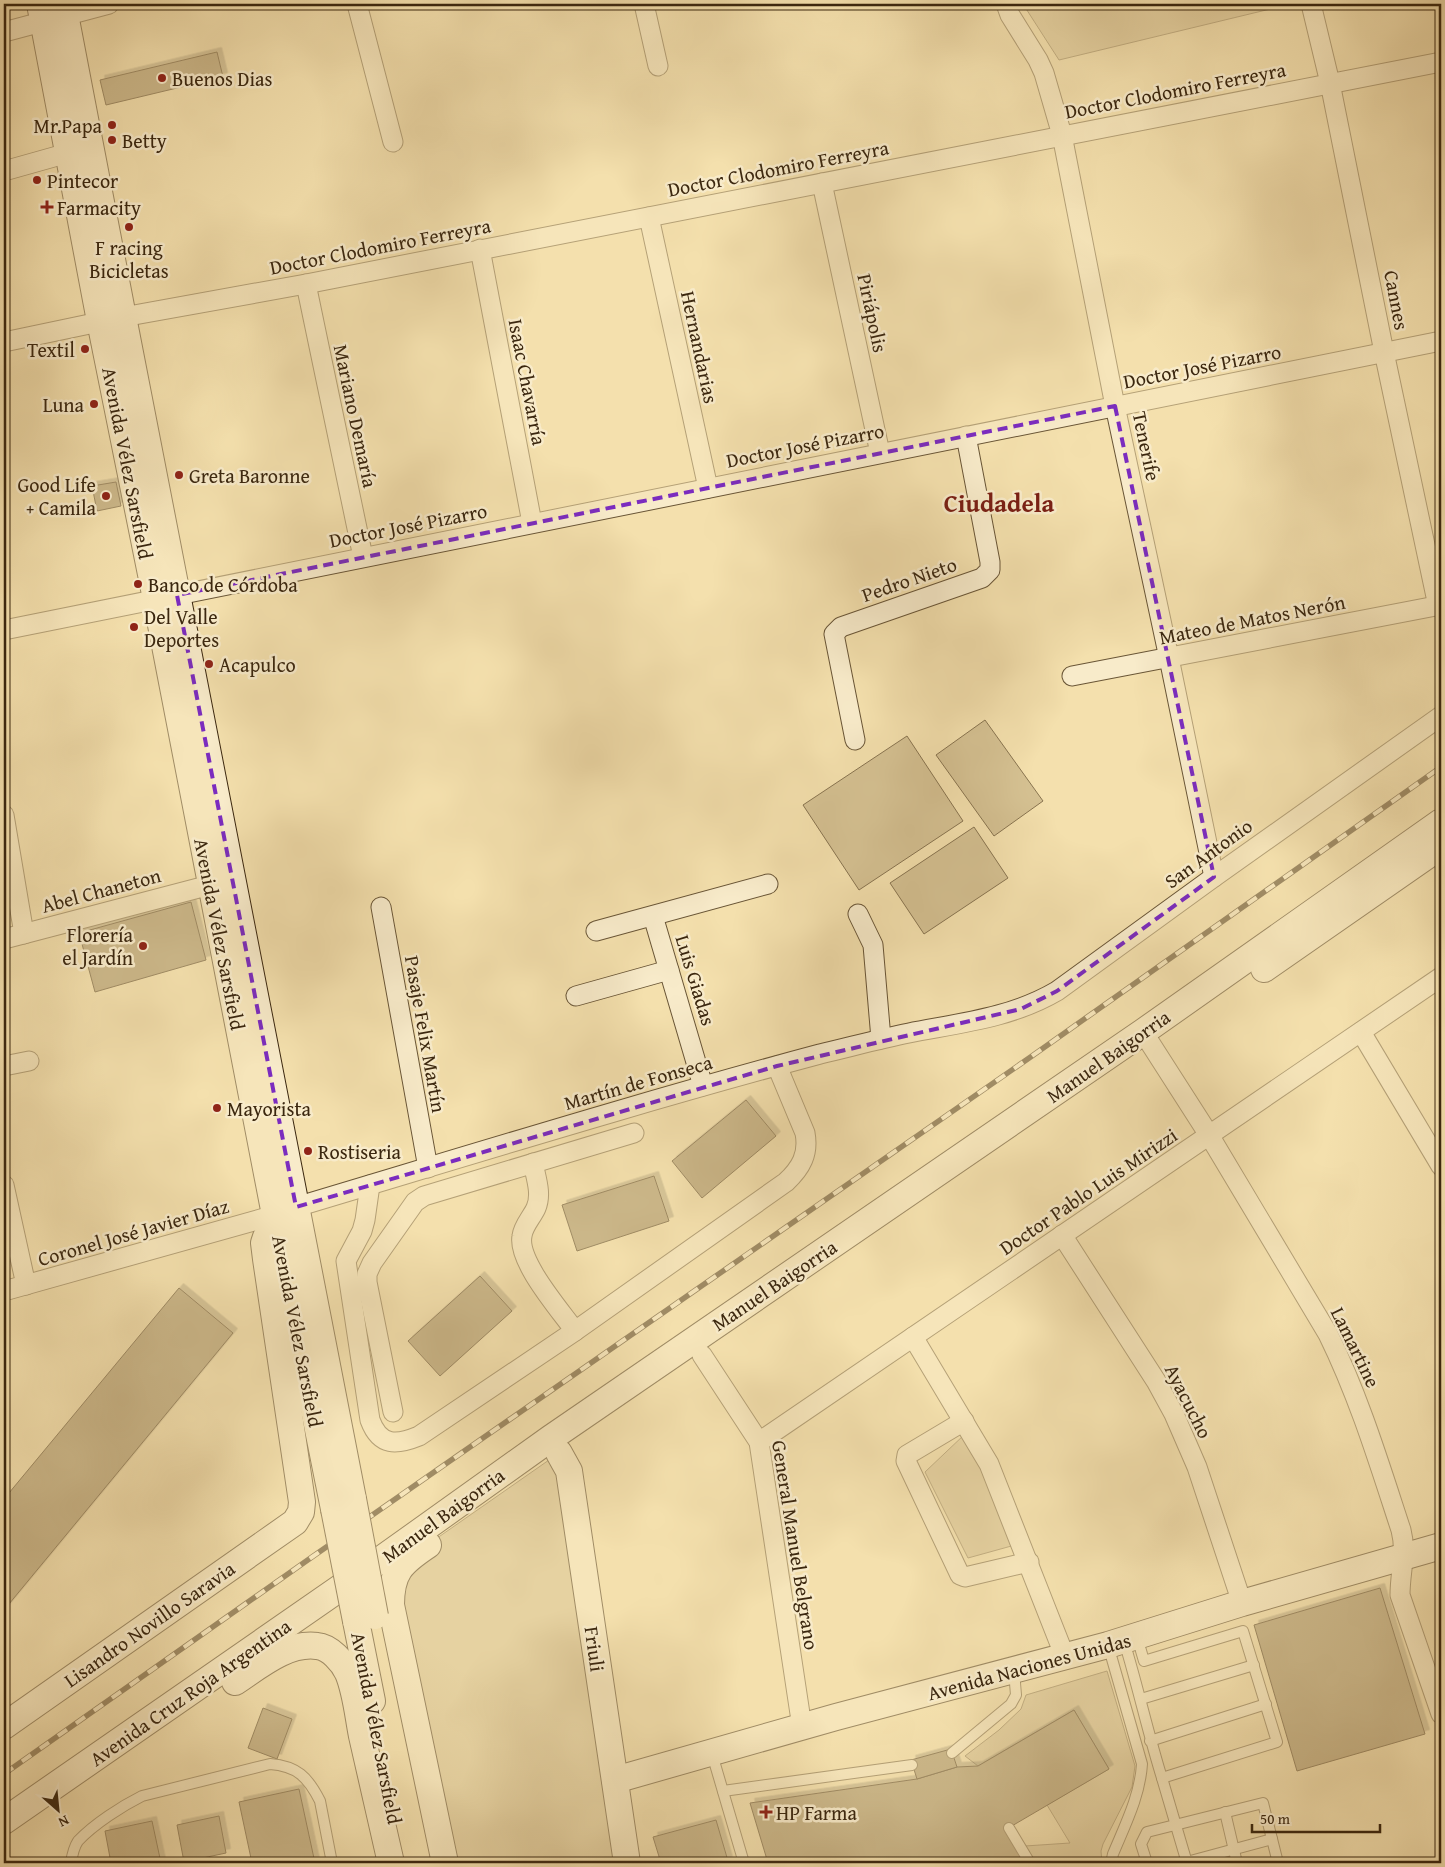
<svg xmlns="http://www.w3.org/2000/svg" width="1445" height="1867" viewBox="0 0 1445 1867" font-family="'Gentium Book Plus',serif">
<defs>
<filter id="shadow"><feDropShadow dx="4.5" dy="-4.5" stdDeviation="0" flood-color="#0004"/></filter>
</defs>
<rect width="100%" height="100%" fill="#f4e0ad"/>
<filter id="stains"><feTurbulence type="fractalNoise" baseFrequency=".004" numOctaves="4"/><feColorMatrix values="0 0 0 0 .2 0 0 0 0 .09 0 0 0 0 .02 0 0 0 .5 -.17"/></filter>
<radialGradient id="worn" r=".72"><stop offset=".6" stop-color="#630" stop-opacity="0"/><stop offset="1" stop-color="#630" stop-opacity=".3"/></radialGradient>
<g fill="#d5c192" stroke="#887450">
<polygon points="1023,4 1291,4 1059,60"/>
<polygon points="985,720 1043,801 994,836 936,755"/>
<polygon points="907,736 963,821 859,890 803,805"/>
<polygon points="974,827 1008,878 924,934 890,883"/>
<polygon points="965,1434 1015,1545 968,1558 925,1472"/>
<polygon points="559,1453 627,1863 445,1863 391,1605 410,1557"/>
<polygon points="1107,1671 1135,1766 1132,1787 1103,1844 1101,1851 1102,1863 1036,1863 1025,1846 1070,1843 1047,1805 1109,1769 1074,1710 978,1766 965,1756 999,1730 1021,1709 1026,1695"/>
</g>
<g fill="#9b8761" stroke="#3b270f" filter="url(#shadow)">
<polygon points="217,52 223,77 106,105 100,80"/>
<polygon points="116,482 121,506 97,511 92,486"/>
<polygon points="191,902 206,960 95,992 79,933"/>
<polygon points="746,1100 776,1136 702,1198 672,1161"/>
<polygon points="654,1176 669,1221 577,1251 562,1205"/>
<polygon points="480,1276 512,1311 440,1376 408,1341"/>
<polygon points="179,1288 233,1333 4,1610 4,1499"/>
<polygon points="1380,1588 1425,1734 1297,1771 1254,1625"/>
<polygon points="263,1708 292,1719 277,1759 248,1748"/>
<polygon points="1074,1710 1109,1769 1005,1830 1024,1863 768,1863 750,1803 917,1779 957,1767 978,1766"/>
<polygon points="951,1749 957,1767 917,1779 911,1760"/>
<polygon points="299,1789 315,1863 252,1863 239,1802"/>
<polygon points="219,1816 226,1853 184,1862 177,1825"/>
<polygon points="716,1820 728,1861 718,1863 661,1863 653,1837"/>
<polygon points="152,1821 161,1863 111,1863 105,1831"/>
</g>
<g fill="none" stroke-linecap="round" stroke-linejoin="round">
<g stroke="#695536" stroke-width="12">
<g id="service">
<path d="M1124 1641C1138 1687 1148 1733 1162 1778L1277 1742 1243 1631 1144 1661 1137 1637"/>
<path d="M1108 1645 1142 1764C1140 1796 1125 1825 1113 1854L1111 1863"/>
<polyline points="1141,1699 1254,1665"/>
<polyline points="1150,1741 1266,1704"/>
<polyline points="952,1753 1011,1704 1016,1695 1014,1671"/>
<polyline points="712,1754 744,1863"/>
<polyline points="1162,1778 1187,1863"/>
<polyline points="723,1791 912,1765"/>
<polyline points="1225,1812 1237,1863"/>
<polyline points="1009,1828 1030,1863"/>
<path d="M71 1863C72 1856 74 1847 78 1841 94 1824 122 1806 142 1796L270 1764C297 1766 308 1777 320 1801L332 1863"/>
<polyline points="1147,1863 1141,1844 1147,1832 1263,1803 1278,1863"/>
<polyline points="1183,1863 1272,1839"/>
</g>
</g>
<g stroke="#695536" stroke-width="21">
<g id="minor">
<polyline points="357,4 393,142"/>
<polyline points="644,4 658,66"/>
<polyline points="1006,4 1010,15 1038,60 1044,73 1062,135 1115,406 1169,658 1214,877"/>
<polyline points="1311,4 1330,83 1384,352 1438,606"/>
<polyline points="4,32 109,4"/>
<polyline points="4,171 68,153"/>
<polyline points="822,183 880,453"/>
<polyline points="649,217 708,488"/>
<polyline points="480,249 532,523"/>
<polyline points="306,284 363,557"/>
<polyline points="4,342 123,317 306,284 1441,62"/>
<polyline points="4,630 1441,341"/>
<polyline points="1072,676 1441,605"/>
<polyline points="855,740 834,634 841,627 982,578 990,570 990,562 966,436"/>
<polyline points="4,815 24,934"/>
<polyline points="381,907 428,1168"/>
<polyline points="858,914 873,945 881,1039"/>
<polyline points="653,916 703,1086"/>
<polyline points="596,931 768,884"/>
<polyline points="4,939 210,885"/>
<polyline points="576,996 669,970"/>
<path d="M1143 1032 1209 1135 1328 1334C1359 1397 1379 1463 1401 1530 1407 1553 1400 1571 1400 1595L1441 1714"/>
<polyline points="1361,1032 1441,1166"/>
<polyline points="4,1066 29,1061"/>
<path d="M533 1163C536 1178 542 1194 536 1208 532 1217 523 1226 522 1236 517 1261 560 1310 575 1331"/>
<polyline points="4,1185 26,1285"/>
<path d="M370 1185 365 1220 362 1231 346 1261 370 1420C380 1447 397 1445 419 1436L575 1331 786 1182C801 1168 809 1154 805 1133L777 1066"/>
<path d="M296 1207C470 1155 644 1101 820 1054 850 1047 879 1039 909 1033 960 1023 1011 1018 1057 991L1214 877 1441 716"/>
<polyline points="1062,1235 1156,1381 1174,1414 1197,1467 1242,1603"/>
<polyline points="4,1291 275,1215"/>
<polyline points="913,1337 989,1464 1065,1657"/>
<polyline points="702,1355 759,1442 802,1727"/>
<polyline points="393,1412 367,1282 367,1274 372,1263 415,1202 424,1196 634,1133"/>
<polyline points="964,1421 907,1455 906,1461 960,1575 965,1577 1029,1562"/>
<polyline points="759,1442 1441,977"/>
</g>
</g>
<g stroke="#3b270f" stroke-width="28">
<g id="secondary">
<polyline points="40,4 100,321 156,599 275,1215 334,1509"/>
<polyline points="63,4 123,317 353,1499"/>
<polyline points="1264,969 1441,846"/>
<polyline points="559,1453 569,1471 627,1863"/>
<path d="M428 1545C401 1563 391 1572 391 1605L445 1863"/>
<polyline points="356,1621 372,1701"/>
<path d="M235 1682C258 1667 287 1642 317 1646 330 1647 343 1662 348 1673 356 1692 358 1716 362 1736 372 1778 381 1821 391 1863"/>
<polyline points="4,1726 295,1522 301,1512 302,1502 266,1259 264,1243 266,1237"/>
<polyline points="615,1780 836,1717 1108,1645 1242,1603 1441,1546"/>
<polyline points="4,1821 376,1563 551,1438 1143,1032 1441,822"/>
</g>
</g>
<use href="#service" stroke="#f8ebca" stroke-width="10"/>
<use href="#minor" stroke="#f8ebca" stroke-width="19"/>
<use href="#secondary" stroke="#f8ebca" stroke-width="26"/>
<g stroke="#3b270f" stroke-width="5.5">
<polyline id="rail" points="4,1774 312,1557 1032,1056 1441,767"/>
</g>
<use href="#rail" stroke="#f8ebca" stroke-width="4" stroke-dasharray="11" stroke-linecap="butt"/>
<g stroke="#3b270f" stroke-width="28" stroke-linecap="butt">
<g id="secondary-bridge">
<polyline points="353,1499 375,1616"/>
<polyline points="334,1509 356,1621"/>
</g>
</g>
<use href="#secondary-bridge" stroke="#f8ebca" stroke-width="26"/>
</g>
<path d="M0 0H1445V1867H0ZM1115 406 1214 877 1057 991 1021 1009 777 1066 296 1207 177 595Z" fill="#f4e0ad" fill-opacity=".55" fill-rule="evenodd"/>
<path fill="none" stroke="#7b2cbf" stroke-width="4" stroke-dasharray="10 6" stroke-linejoin="round" d="M1115 406 1214 877 1057 991 1021 1009 777 1066 296 1207 177 595Z"/>
<g fill="#8f2418" stroke="#f8ebca" stroke-width="2">
<circle cx="162" cy="78" r="5"/>
<circle cx="112" cy="125" r="5"/>
<circle cx="112" cy="140" r="5"/>
<circle cx="37" cy="180" r="5"/>
<path d="M44.5 199.5h5v5h5v5h-5v5h-5v-5h-5v-5h5z"/>
<circle cx="129" cy="227" r="5"/>
<circle cx="85" cy="349" r="5"/>
<circle cx="94" cy="404" r="5"/>
<circle cx="179" cy="475" r="5"/>
<circle cx="106" cy="496" r="5"/>
<circle cx="138" cy="584" r="5"/>
<circle cx="134" cy="627" r="5"/>
<circle cx="209" cy="664" r="5"/>
<circle cx="143" cy="946" r="5"/>
<circle cx="217" cy="1108" r="5"/>
<circle cx="308" cy="1151" r="5"/>
<path d="M763.5 1804.5h5v5h5v5h-5v5h-5v-5h-5v-5h5z"/>
</g>
<g text-anchor="middle" dominant-baseline="central" stroke-width="5" stroke-linejoin="round" paint-order="stroke">
<g font-size="20" fill="#3b270f" stroke="#f8ebca" text-anchor="start">
<text x="172" y="78">Buenos Dias</text>
<text x="102" y="125" text-anchor="end">Mr.Papa</text>
<text x="122" y="140">Betty</text>
<text x="47" y="180">Pintecor</text>
<text x="57" y="207">Farmacity</text>
<text x="129" y="247" text-anchor="middle">F racing<tspan x="129" dy="23">Bicicletas</tspan></text>
<text x="75" y="349" text-anchor="end">Textil</text>
<text x="84" y="404" text-anchor="end">Luna</text>
<text x="189" y="475">Greta Baronne</text>
<text x="96" y="484" text-anchor="end">Good Life<tspan x="96" dy="23">+ Camila</tspan></text>
<text x="148" y="584">Banco de Córdoba</text>
<text x="144" y="616">Del Valle<tspan x="144" dy="23">Deportes</tspan></text>
<text x="219" y="664">Acapulco</text>
<text x="133" y="934" text-anchor="end">Florería<tspan x="133" dy="23">el Jardín</tspan></text>
<text x="227" y="1108">Mayorista</text>
<text x="318" y="1151">Rostiseria</text>
<text x="776" y="1812">HP Farma</text>
</g>
<g font-size="20" fill="#3b270f" stroke="#f8ebca">
<text transform="translate(1175 90) rotate(-11)">Doctor Clodomiro Ferreyra</text>
<text transform="translate(778 168) rotate(-11)">Doctor Clodomiro Ferreyra</text>
<text transform="translate(380 246) rotate(-11)">Doctor Clodomiro Ferreyra</text>
<text transform="translate(1397 300) rotate(79)">Cannes</text>
<text transform="translate(873 313) rotate(78)">Piriápolis</text>
<text transform="translate(700 347) rotate(78)">Hernandarias</text>
<text transform="translate(1202 366) rotate(-11)">Doctor José Pizarro</text>
<text transform="translate(528 382) rotate(79)">Isaac Chavarría</text>
<text transform="translate(356 416) rotate(78)">Mariano Demaría</text>
<text transform="translate(805 445) rotate(-11)">Doctor José Pizarro</text>
<text transform="translate(1147 446) rotate(78)">Tenerife</text>
<text transform="translate(128 463) rotate(79)">Avenida Vélez Sarsfield</text>
<text transform="translate(408 525) rotate(-11)">Doctor José Pizarro</text>
<text transform="translate(909 579) rotate(-19)">Pedro Nieto</text>
<text transform="translate(1252 619) rotate(-11)">Mateo de Matos Nerón</text>
<text transform="translate(1208 853) rotate(-36)">San Antonio</text>
<text transform="translate(101 890) rotate(-15)">Abel Chaneton</text>
<text transform="translate(220 934) rotate(79)">Avenida Vélez Sarsfield</text>
<text transform="translate(696 980) rotate(73)">Luis Giadas</text>
<text transform="translate(426 1034) rotate(80)">Pasaje Felix Martín</text>
<text transform="translate(1108 1056) rotate(-35)">Manuel Baigorria</text>
<text transform="translate(638 1082) rotate(-16)">Martín de Fonseca</text>
<text transform="translate(1088 1191) rotate(-34)">Doctor Pablo Luis Mirizzi</text>
<text transform="translate(133 1232) rotate(-16)">Coronel José Javier Díaz</text>
<text transform="translate(774 1285) rotate(-34)">Manuel Baigorria</text>
<text transform="translate(298 1331) rotate(79)">Avenida Vélez Sarsfield</text>
<text transform="translate(1356 1347) rotate(64)">Lamartine</text>
<text transform="translate(1189 1401) rotate(63)">Ayacucho</text>
<text transform="translate(443 1515) rotate(-36)">Manuel Baigorria</text>
<text transform="translate(796 1545) rotate(81)">General Manuel Belgrano</text>
<text transform="translate(149 1624) rotate(-35)">Lisandro Novillo Saravia</text>
<text transform="translate(595 1649) rotate(82)">Friuli</text>
<text transform="translate(1029 1666) rotate(-15)">Avenida Naciones Unidas</text>
<text transform="translate(190 1692) rotate(-35)">Avenida Cruz Roja Argentina</text>
<text transform="translate(377 1728) rotate(79)">Avenida Vélez Sarsfield</text>
</g>
<g font-size="25" font-weight="bold" fill="#7a1f14" stroke="#f8ebca">
<text x="999" y="503">Ciudadela</text>
</g>
</g>
<rect width="1445" height="1867" fill="none" stroke="#f4e0ad" stroke-width="20"/>
<rect x="5" y="5" width="1435" height="1857" fill="none" stroke="#3b270f" stroke-width="2.5"/>
<rect x="10" y="10" width="1425" height="1847" fill="none" stroke="#3b270f"/>
<g transform="translate(58 1810) rotate(153)" stroke="#f8ebca" stroke-width="4" paint-order="stroke">
<path d="M0-4L9 19L0 12L-9 19Z" fill="#3b270f"/>
<text y="-8" font-size="14" font-weight="bold" text-anchor="middle" fill="#3b270f">N</text>
</g>
<path d="M1252 1824v8h128v-8" fill="none" stroke="#3b270f" stroke-width="2.5"/>
<text x="1260" y="1824" font-size="15" fill="#3b270f" stroke="#f8ebca" stroke-width="4" paint-order="stroke">50 m</text>
<rect width="100%" height="100%" filter="url(#stains)"/>
<rect width="100%" height="100%" fill="url(#worn)"/>
</svg>
